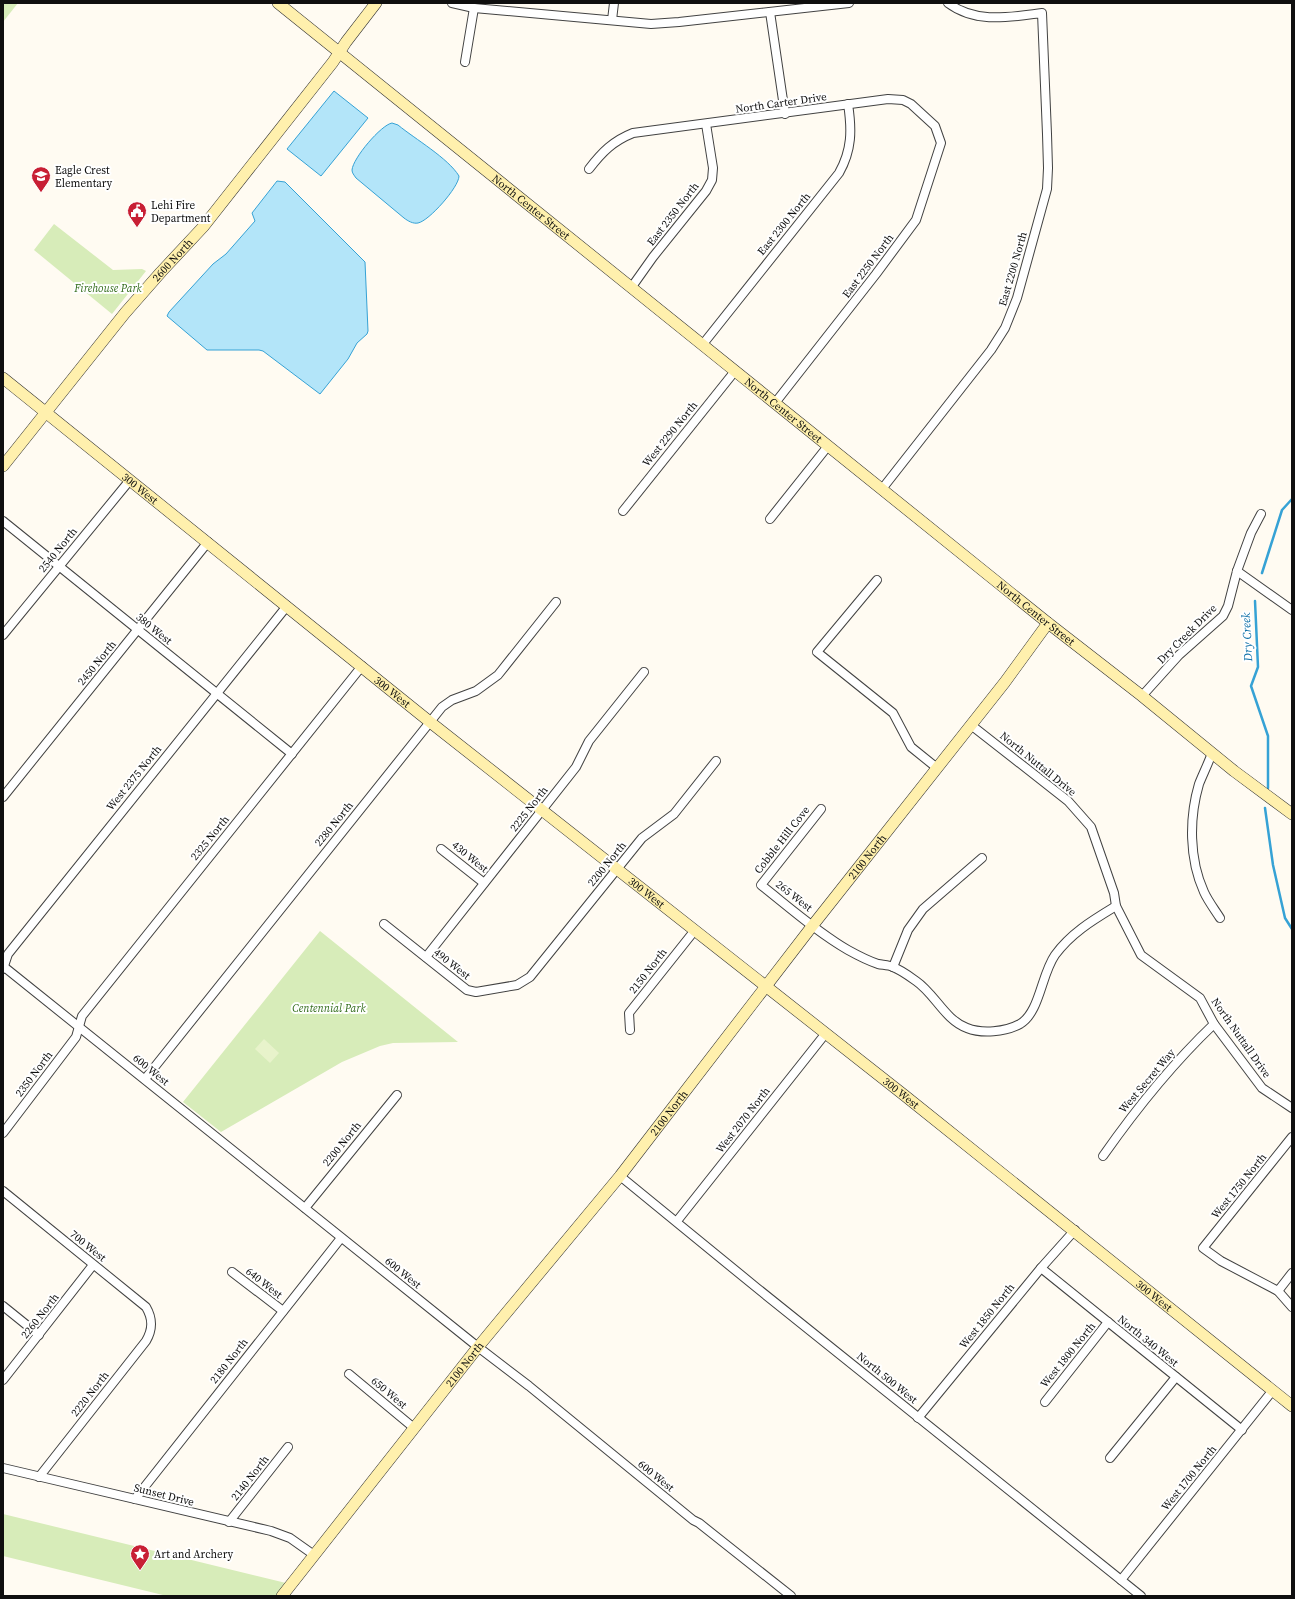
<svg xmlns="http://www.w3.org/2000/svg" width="1295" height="1599" viewBox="0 0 1295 1599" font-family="'Source Serif 4',serif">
<rect width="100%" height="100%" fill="#fffbf2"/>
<g fill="#d7ecb9">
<polygon points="3,3 18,3 3,22"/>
<polygon points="54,224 113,270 142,269 146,271 112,314 34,250"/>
<polygon points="320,931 458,1042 393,1043 380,1046 342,1062 221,1132 183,1102"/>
<polygon points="3,1514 286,1583 276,1596 167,1596 3,1556"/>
</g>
<polygon fill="#e8f3cb" points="264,1039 279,1053 270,1063 255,1049"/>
<g fill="#b3e5f9" stroke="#36a2d5">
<polygon points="334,91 368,118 321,176 287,149"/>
<path d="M392 123 398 125C415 139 448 158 459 176 459 187 429 221 418 223 413 224 408 221 404 218L356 178C354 175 352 173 352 170 353 158 381 125 392 123Z"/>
<polygon points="277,181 285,182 365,262 368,331 367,334 357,343 348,359 320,394 263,351 259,350 207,350 167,316 169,312 213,264 226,254 255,221 252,213"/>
</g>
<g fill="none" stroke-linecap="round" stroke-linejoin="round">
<g stroke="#36a2d5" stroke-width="2.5">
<polyline points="1262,573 1282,510 1292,499"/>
<polyline points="1255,601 1258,667 1251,686 1268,736 1268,788"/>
<polyline points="1265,808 1273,865 1285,918 1292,929"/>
</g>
<g stroke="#424242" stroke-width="10">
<g id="street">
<polyline points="452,3 474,8 651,24 679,22 849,3"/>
<polyline points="770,12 785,114"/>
<polyline points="612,20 614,3"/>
<polyline points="465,62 474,8"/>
<path d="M589 169C602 152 613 141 633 133L888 99 903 100 911 104 935 126 941 143 916 220 876 274 775 403"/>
<polyline points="631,288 653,257 706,191 712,180 713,168 706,124"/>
<path d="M703 344 839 173C852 150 852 130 848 104"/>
<path d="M882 489 991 350 1005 328 1017 298 1047 189 1048 168 1047 134 1042 13C1010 17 976 24 948 3"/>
<polyline points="623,511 735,371"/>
<polyline points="770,519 828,446"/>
<polyline points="3,521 292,754"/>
<polyline points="1237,571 1292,610"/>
<polyline points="877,580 817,652 893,713 911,747 937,768"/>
<polyline points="3,635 130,480"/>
<polyline points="1142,696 1179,655 1223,616 1228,606 1237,571 1251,533 1261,514"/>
<polyline points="971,725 1068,801 1091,827 1114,893 1116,906 1141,955 1200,998 1214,1024 1262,1088 1292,1108"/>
<path d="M1212 753C1208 764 1203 774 1199 784 1189 818 1189 859 1204 892 1208 901 1215 910 1220 918"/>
<polyline points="3,797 208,542"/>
<path d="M821 809 761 885C789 907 817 932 848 950 857 955 869 961 878 964 883 965 889 965 893 967 901 970 909 976 916 981 935 994 945 1020 967 1028 982 1034 1005 1032 1020 1024 1040 1012 1041 975 1055 955 1071 933 1093 920 1116 906"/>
<polyline points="441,849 484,883"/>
<polyline points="384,924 467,990 476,992 517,985 530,977 642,838 674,814 716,761"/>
<polyline points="426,957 576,767 589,741 644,672"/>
<polyline points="3,966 478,1347 529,1386 693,1520 699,1523 791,1596"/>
<polyline points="893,967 908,930 923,909 982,858"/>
<polyline points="3,969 8,954 287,606"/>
<polyline points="630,1030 629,1013 695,930"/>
<polyline points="145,1079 442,707 452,700 476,691 498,675 556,602"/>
<polyline points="3,1133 76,1037 82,1016 362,666"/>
<polyline points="1292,1137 1203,1248 1221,1261 1278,1291 1292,1307"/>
<path d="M1103 1156C1136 1109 1172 1064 1214 1024"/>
<polyline points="620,1176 757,1288 1141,1596"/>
<path d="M3 1191 146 1307C153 1319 153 1329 146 1341L39 1477"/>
<polyline points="305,1208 397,1095"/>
<polyline points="677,1221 826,1033"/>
<polyline points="1041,1268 1242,1430"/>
<polyline points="232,1272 283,1311"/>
<polyline points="1278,1291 1292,1273"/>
<polyline points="3,1306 39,1335"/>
<polyline points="349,1374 414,1428"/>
<polyline points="3,1380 93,1265"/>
<polyline points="1045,1402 1108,1322"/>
<polyline points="918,1418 1041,1268 1075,1230"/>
<polyline points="1110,1458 1176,1377"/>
<polyline points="3,1468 271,1531 290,1538 314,1555"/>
<polyline points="135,1499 341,1238"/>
<polyline points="229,1522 288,1447"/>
<polyline points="1121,1580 1273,1390"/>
</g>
</g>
<g stroke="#313131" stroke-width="12">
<g id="secondary">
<path id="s1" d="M278 3 1048 623 1142 696 1234 771 1292 814"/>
<path id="s2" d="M3 378 430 722 904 1095 1292 1406"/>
<path id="s3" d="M3 466 125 313 161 272 203 227 333 62 346 42 376 3"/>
<path id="s4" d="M282 1596 478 1347 620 1176 813 925 1005 682 1048 623"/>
</g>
</g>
<use href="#street" stroke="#fff" stroke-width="8"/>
<use href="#secondary" stroke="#fff0ad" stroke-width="11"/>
</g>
<defs>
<g id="school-pin" transform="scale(1)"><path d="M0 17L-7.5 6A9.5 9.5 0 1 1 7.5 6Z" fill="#c81f34" stroke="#fff"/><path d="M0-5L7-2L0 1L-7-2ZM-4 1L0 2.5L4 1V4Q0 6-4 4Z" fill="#fff"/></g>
<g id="civic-pin" transform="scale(1)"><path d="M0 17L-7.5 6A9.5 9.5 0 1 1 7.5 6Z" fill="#c81f34" stroke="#fff"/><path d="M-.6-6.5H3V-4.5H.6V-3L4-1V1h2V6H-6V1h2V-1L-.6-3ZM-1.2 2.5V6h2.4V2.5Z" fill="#fff"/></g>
<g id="sight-pin" transform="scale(1)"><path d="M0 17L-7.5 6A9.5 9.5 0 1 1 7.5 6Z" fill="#c81f34" stroke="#fff"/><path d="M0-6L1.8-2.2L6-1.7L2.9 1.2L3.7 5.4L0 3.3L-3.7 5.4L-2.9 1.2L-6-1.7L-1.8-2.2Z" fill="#fff"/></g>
</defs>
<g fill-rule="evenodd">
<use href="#school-pin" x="41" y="176"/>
<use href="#civic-pin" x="137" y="211"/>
<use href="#sight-pin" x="140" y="1554"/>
</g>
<g text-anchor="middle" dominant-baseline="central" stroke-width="4" stroke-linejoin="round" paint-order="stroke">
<g font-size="11" fill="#0f0f0f" stroke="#fff">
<text transform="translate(781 103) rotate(-8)">North Carter Drive</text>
<text stroke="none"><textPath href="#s1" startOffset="325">North Center Street</textPath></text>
<text transform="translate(673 214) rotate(-52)">East 2350 North</text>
<text transform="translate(784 224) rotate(-51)">East 2300 North</text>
<text stroke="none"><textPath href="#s3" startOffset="267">2600 North</textPath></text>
<text transform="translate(868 266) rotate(-53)">East 2250 North</text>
<text transform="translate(1013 269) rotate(-74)">East 2200 North</text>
<text stroke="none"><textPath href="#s1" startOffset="649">North Center Street</textPath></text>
<text transform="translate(670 434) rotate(-51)">West 2290 North</text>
<text stroke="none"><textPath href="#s2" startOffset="176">300 West</textPath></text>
<text transform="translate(58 550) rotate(-51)">2540 North</text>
<text stroke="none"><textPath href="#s1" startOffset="973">North Center Street</textPath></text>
<text transform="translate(154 629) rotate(39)">380 West</text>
<text transform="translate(1187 634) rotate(-45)">Dry Creek Drive</text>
<text transform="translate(97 663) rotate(-51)">2450 North</text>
<text stroke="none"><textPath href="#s2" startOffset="500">300 West</textPath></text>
<text transform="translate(1038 764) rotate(39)">North Nuttall Drive</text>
<text transform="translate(134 778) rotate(-51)">West 2375 North</text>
<text transform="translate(529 809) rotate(-52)">2225 North</text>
<text transform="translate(334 824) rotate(-51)">2280 North</text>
<text transform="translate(210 838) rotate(-51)">2325 North</text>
<text transform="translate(782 840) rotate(-52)">Cobble Hill Cove</text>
<text stroke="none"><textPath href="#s4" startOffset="943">2100 North</textPath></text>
<text transform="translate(470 857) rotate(39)">430 West</text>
<text transform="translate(607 864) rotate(-51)">2200 North</text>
<text stroke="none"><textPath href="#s2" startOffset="824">300 West</textPath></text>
<text transform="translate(794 896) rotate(38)">265 West</text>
<text transform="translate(452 964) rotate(38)">490 West</text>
<text transform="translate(648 971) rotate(-52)">2150 North</text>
<text transform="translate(1241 1038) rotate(55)">North Nuttall Drive</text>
<text transform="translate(151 1070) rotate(39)">600 West</text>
<text transform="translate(34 1074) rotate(-53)">2350 North</text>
<text transform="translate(1147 1081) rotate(-50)">West Secret Way</text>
<text stroke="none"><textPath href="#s2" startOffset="1148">300 West</textPath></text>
<text stroke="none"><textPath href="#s4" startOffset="619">2100 North</textPath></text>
<text transform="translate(743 1120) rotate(-52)">West 2070 North</text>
<text transform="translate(342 1144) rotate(-51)">2200 North</text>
<text transform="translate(1239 1186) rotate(-51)">West 1750 North</text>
<text transform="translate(88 1246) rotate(39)">700 West</text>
<text transform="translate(403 1273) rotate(39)">600 West</text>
<text transform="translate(264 1283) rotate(38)">640 West</text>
<text stroke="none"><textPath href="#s2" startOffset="1472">300 West</textPath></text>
<text transform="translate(40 1316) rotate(-52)">2260 North</text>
<text transform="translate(987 1316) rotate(-51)">West 1850 North</text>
<text transform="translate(1148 1341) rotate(39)">North 340 West</text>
<text transform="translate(1068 1355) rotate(-51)">West 1800 North</text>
<text transform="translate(229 1361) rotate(-52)">2180 North</text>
<text stroke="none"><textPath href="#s4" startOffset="295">2100 North</textPath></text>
<text transform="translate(887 1378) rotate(39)">North 500 West</text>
<text transform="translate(389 1393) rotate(40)">650 West</text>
<text transform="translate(90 1394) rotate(-52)">2220 North</text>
<text transform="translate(656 1476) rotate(39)">600 West</text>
<text transform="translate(250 1478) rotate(-52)">2140 North</text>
<text transform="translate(1189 1478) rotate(-51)">West 1700 North</text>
<text transform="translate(164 1495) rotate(14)">Sunset Drive</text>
</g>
<g font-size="11" fill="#0f0f0f" stroke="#fff" text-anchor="start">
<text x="55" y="170">Eagle Crest<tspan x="55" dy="13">Elementary</tspan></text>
<text x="151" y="205">Lehi Fire<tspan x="151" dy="13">Department</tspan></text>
<text x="154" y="1554">Art and Archery</text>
</g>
<g font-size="11" font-style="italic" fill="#326c1b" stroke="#fff">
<text x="108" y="288">Firehouse Park</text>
<text x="329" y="1008">Centennial Park</text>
</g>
<g font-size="12" font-style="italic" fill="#1172a9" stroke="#fff">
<text transform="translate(1247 637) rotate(-93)">Dry Creek</text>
</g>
</g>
<rect width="1295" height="1599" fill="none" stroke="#0f0f0f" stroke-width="8"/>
</svg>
